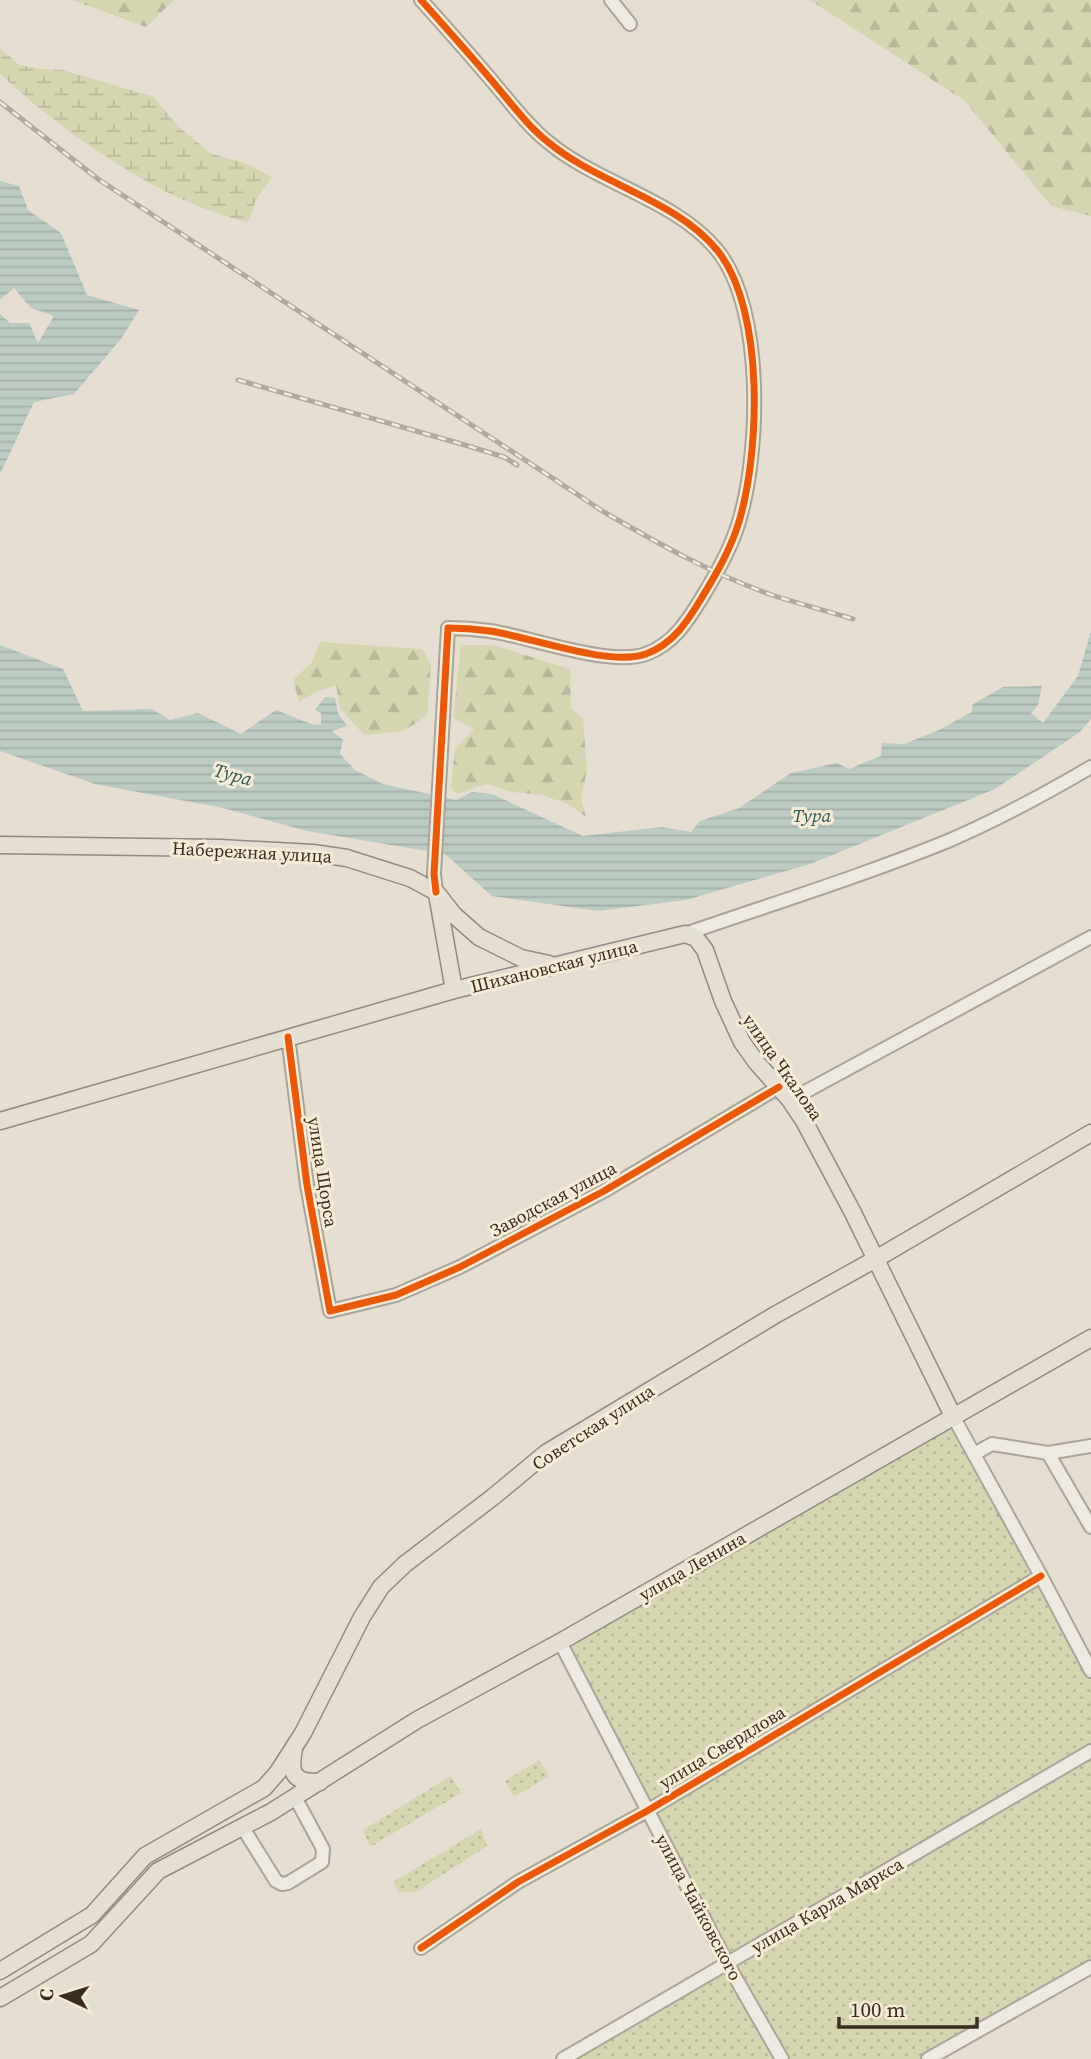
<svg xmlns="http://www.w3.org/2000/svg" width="1091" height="2059" viewBox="0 0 1091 2059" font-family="'Source Serif 4',serif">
<defs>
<pattern id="forest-firs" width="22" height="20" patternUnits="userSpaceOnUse" patternTransform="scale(1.75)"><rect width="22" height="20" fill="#d6d5b2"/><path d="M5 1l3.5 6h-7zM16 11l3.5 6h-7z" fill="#b9b799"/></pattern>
<pattern id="wetland-marsh" width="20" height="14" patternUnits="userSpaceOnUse" patternTransform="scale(1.75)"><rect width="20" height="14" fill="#d6d5b2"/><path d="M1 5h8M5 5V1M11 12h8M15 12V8" fill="none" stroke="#b9b799"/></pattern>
<pattern id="park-dots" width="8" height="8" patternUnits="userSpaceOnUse" patternTransform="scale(1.75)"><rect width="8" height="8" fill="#d6d5b2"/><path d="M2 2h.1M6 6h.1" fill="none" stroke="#b9b799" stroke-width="1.8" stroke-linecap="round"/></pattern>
<pattern id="water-rules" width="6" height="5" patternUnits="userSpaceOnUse" patternTransform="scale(1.75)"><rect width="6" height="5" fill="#bbcbc1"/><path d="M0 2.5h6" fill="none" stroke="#a2aea5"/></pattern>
</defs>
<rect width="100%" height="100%" fill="#e6ded0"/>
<g fill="url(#forest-firs)">
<polygon points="72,0 174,0 146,27"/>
<polygon points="810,0 1091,0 1091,216 1051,206 965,101"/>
<polygon points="320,642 422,649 431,664 427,716 403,731 364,735 340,708 336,685 314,693 299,702 293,680 312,662"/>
<polygon points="461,645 493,645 570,669 571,708 583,718 587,769 581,800 586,817 568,804 542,795 512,792 486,784 457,794 451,787 455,749 474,729 453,718"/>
</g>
<path fill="url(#wetland-marsh)" d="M0 48 19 65 42 69 62 70 152 96 180 128 212 154 245 163 272 177 256 200 248 222C162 203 64 133 0 74Z"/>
<g fill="url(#park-dots)">
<polygon points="954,1418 1091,1671 1091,1967 928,2059 563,2059 727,1962 560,1642"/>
<polygon points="539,1760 549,1776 514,1797 505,1781"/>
<polygon points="451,1776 461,1793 370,1847 363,1830"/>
<polygon points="481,1829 487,1846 416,1892 398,1892 393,1882"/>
</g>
<g fill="url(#water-rules)">
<polygon points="0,181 19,186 28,210 61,233 87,295 139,310 121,339 74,394 34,402 0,474 0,314 10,323 29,323 38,343 54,316 31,308 14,288 0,300"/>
<polygon points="1091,631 1091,719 1080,732 995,789 810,864 686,900 598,911 492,896 445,854 307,831 223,808 95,784 0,751 0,645 63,669 83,711 152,709 170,720 198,713 241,734 276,710 311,724 321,725 321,713 315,710 325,697 335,698 338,713 347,726 332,731 343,740 340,754 355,770 383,784 456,800 472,792 492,794 583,836 662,827 691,832 700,821 739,808 791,773 837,763 849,769 881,756 882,743 904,744 939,730 972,712 972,705 1003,687 1042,686 1038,705 1031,713 1043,723 1078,676"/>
</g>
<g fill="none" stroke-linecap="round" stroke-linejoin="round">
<g stroke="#aca398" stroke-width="16">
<g id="minor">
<path d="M421 0C447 29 473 58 498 88 514 107 529 127 548 142 598 184 675 199 717 250 766 310 760 459 737 528 728 554 715 576 701 599 687 622 673 644 646 654 609 667 531 637 490 631 476 629 462 628 448 628L434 874 436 892"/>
<polyline points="611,0 630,24"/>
<path d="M685 934C772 904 862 876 948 841 997 820 1045 794 1091 767"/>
<polyline points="288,1037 307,1185 330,1311 396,1295 460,1267 604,1191 779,1087"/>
<polyline points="790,1100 1091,937"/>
<polyline points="954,1418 1041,1576 1091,1671"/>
<polyline points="1048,1453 1091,1527"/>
<polyline points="974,1454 992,1444 1048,1453 1091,1446"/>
<polyline points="560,1642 727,1963 782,2059"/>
<polyline points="243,1828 276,1881 282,1884 288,1883 322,1862 323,1849 295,1797"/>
<polyline points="421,1948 518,1882 647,1811 1041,1576"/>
<polyline points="563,2059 1091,1751"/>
<polyline points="928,2059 1091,1967"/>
</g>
</g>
<g stroke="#91897f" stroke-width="19">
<g id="major">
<polyline points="0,845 220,848 313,853 347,858 410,878 436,892 454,915 479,937 521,958 549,964"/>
<polyline points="437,894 454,990"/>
<polyline points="0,1121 454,990 685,934 696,938 705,950 723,1001 742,1042 757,1063 790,1100 804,1121 852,1211 954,1418"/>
<path d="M294 1749C289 1774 294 1783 320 1782"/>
<polyline points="0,1971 92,1915 145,1856 264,1788 278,1772 303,1733 362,1617 381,1587 405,1564 493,1497 546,1453 775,1315 874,1260 1091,1133"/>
<polyline points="0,1998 91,1944 158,1871 271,1812 417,1720 560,1642 1091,1338"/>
</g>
</g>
<use href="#minor" stroke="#eee9e1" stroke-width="12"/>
<use href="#major" stroke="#e5dfd3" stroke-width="16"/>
<g stroke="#ada8a1" stroke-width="5">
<g id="rail">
<path d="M0 102 98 179 604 512C659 544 714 575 775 596 800 604 827 611 853 619"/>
<polyline points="238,380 465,445 504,457 517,465"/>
</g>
</g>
<use href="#rail" stroke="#f6ecd6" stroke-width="2.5" stroke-dasharray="8" stroke-linecap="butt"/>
<g stroke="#f6ecd6" stroke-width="11">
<g id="cycleway">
<path d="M421 0C447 29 473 58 498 88 514 107 529 127 548 142 598 184 675 199 717 250 766 310 760 459 737 528 728 554 715 576 701 599 687 622 673 644 646 654 609 667 531 637 490 631 476 629 462 628 448 628L434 874 436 892"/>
<polyline points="288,1037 307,1185 330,1311 396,1295 460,1267 604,1191 779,1087"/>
<polyline points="421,1948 518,1882 647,1811 1041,1576"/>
</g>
</g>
<use href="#cycleway" stroke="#e8590c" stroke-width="7"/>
</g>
<g text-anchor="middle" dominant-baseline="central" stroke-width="6" stroke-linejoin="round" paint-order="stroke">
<g font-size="18" fill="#3b2c1f" stroke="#f6ecd6">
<text transform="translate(252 852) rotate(3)">Набережная улица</text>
<text transform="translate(554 966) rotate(-14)">Шихановская улица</text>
<text transform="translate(783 1067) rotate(55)">улица Чкалова</text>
<text transform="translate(323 1172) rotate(81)">улица Щорса</text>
<text transform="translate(553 1199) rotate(-28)">Заводская улица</text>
<text transform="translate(593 1427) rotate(-33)">Советская улица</text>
<text transform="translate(692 1566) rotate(-30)">улица Ленина</text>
<text transform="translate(722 1747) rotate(-31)">улица Свердлова</text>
<text transform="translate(827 1905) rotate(-30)">улица Карла Маркса</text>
<text transform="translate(699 1907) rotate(62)">улица Чайковского</text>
</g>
<g font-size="19" font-style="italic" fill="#2f5b56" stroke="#f6ecd6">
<text transform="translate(233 774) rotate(15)">Тура</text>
<text x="812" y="815">Тура</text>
</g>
</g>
<g transform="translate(63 1996) rotate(274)" stroke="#f6ecd6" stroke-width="5" paint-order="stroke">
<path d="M0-5L12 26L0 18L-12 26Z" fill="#3b2c1f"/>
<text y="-10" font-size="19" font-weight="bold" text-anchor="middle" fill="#3b2c1f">С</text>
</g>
<path d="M839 2017v10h138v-10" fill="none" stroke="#3b2c1f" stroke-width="3.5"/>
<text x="850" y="2017" font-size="21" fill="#3b2c1f" stroke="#f6ecd6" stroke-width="5" paint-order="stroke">100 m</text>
</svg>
